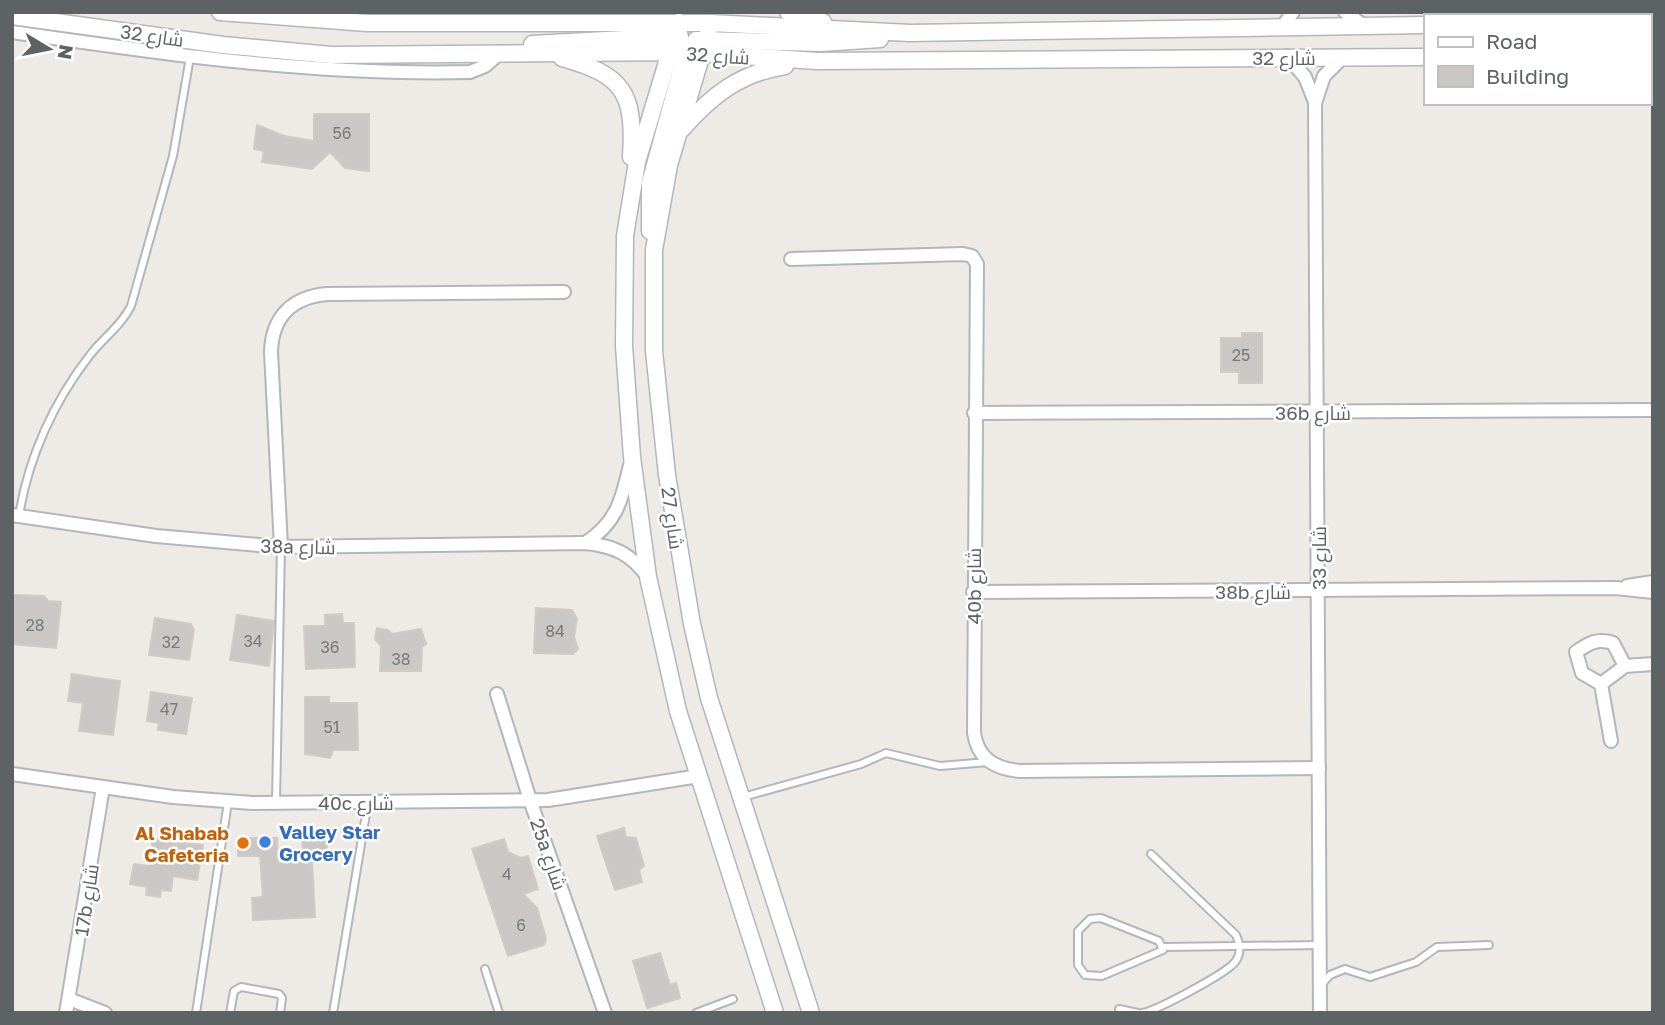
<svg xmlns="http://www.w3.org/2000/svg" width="1665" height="1025" viewBox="0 0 1665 1025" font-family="'Golos Text',Cairo,sans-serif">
<rect width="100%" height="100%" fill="#eeeae5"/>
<g fill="#cbc7c4" stroke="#d2cac4" stroke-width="2">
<polygon points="314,114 369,114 369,171 345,168 330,152 312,169 262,162 264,151 254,149 257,125 284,136 314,141"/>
<polygon points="1242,333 1262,333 1262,383 1239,383 1239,372 1221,372 1221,338 1242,338"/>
<polygon points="13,595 44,596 48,601 61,602 56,648 12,644"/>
<polygon points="536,608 572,610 577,619 574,637 578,649 573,654 534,653"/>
<polygon points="342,614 343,623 354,623 355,667 306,669 304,626 325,626 325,615"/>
<polygon points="237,615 274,621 269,666 230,660"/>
<polygon points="155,618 191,624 194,630 189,660 149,655"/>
<polygon points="377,628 388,630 392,634 421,629 426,644 422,647 421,671 380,671 381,646 375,639"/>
<polygon points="72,674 120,681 113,735 79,731 83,703 68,701"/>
<polygon points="151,692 192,698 186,734 158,730 159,723 147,721"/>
<polygon points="305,697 329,697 329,703 357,703 358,750 333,750 330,758 305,754"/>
<polygon points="624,828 626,837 636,838 644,866 639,870 642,882 615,890 597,836"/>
<polygon points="326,834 327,850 303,852 302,835"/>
<polygon points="153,838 203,845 197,880 173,876 171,891 161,890 160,897 146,895 147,887 130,884 134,864 149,866"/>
<polygon points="238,838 277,838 278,863 312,861 315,917 253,920 252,898 263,897 260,856 238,856"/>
<polygon points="504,839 508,852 521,858 528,856 538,889 523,894 537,908 546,938 544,945 508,956 472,849"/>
<polygon points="660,953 670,985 676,983 680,998 647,1008 633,961"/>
</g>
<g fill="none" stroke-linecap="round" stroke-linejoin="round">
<g stroke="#b2b7b9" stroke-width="10">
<g id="service">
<path d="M19 516C28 458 54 401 90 355 103 338 121 326 131 306L173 156 190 57"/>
<polyline points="743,797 861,764 886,753 940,766 988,762"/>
<polyline points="276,802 281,547"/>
<polygon points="1101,918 1159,941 1163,950 1102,976 1085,975 1078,965 1078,931 1090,919"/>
<polyline points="1163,947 1320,945"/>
<polyline points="485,969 499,1013"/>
<polyline points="1322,984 1330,975 1345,969 1370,977 1416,962 1437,947 1489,945"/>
<polyline points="1119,1009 1138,1013"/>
<polyline points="196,1013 228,802"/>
<polyline points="230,1013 234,991 241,987 279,994 282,998 280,1013"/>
<polyline points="333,1013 368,802"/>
<polyline points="696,1013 733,999"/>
<path d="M1142 1013C1156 1011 1227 973 1235 962 1242 953 1240 944 1236 935L1151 854"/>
</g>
</g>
<g stroke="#b2b7b9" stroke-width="16">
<g id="minor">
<polyline points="1345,12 1363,25"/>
<polyline points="1282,27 1293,12"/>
<path d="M12 32C165 54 316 76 470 72L485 66 501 52"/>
<polyline points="1287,56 1305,77 1315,102"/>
<path d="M791 259 963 254 972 256 977 264 974 733C978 759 994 768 1019 771L1319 768"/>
<polyline points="974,413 1653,410"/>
<path d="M12 515 156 536 281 547 585 543C614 546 630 553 648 577"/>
<path d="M585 543C617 523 622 499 630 465"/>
<path d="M281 547 271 352C272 316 293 297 327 294L564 292"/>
<polyline points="1627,586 1653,582"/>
<polyline points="973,592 1616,588 1653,592"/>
<polyline points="1601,684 1625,666 1653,664"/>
<polyline points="497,694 530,800 605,1013"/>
<path d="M1611 741 1601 684 1582 673 1576 652C1589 643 1597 638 1613 643L1625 666"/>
<polyline points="12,774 173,797 252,803 548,800 699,776"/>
<polyline points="69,999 105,1013"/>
<polyline points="66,1013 103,787"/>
<polyline points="1320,1013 1315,103 1324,76 1343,57"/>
</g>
</g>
<g stroke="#b2b7b9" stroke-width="19">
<g id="tertiary">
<polyline points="220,12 367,23 711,23 910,33 1425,25"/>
<polyline points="788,12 823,22"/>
<polyline points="12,16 223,45 331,55 685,52 817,61 1425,57"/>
<polyline points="1632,16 1637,12"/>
<polyline points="679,22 637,162 625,236 624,346 632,457 648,577 678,711 775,1013"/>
<polyline points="711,23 669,165 654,250 654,351 667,475 692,624 709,698 811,1013"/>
<polyline points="1649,25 1653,25"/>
<polyline points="696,40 821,43 880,39"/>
<polyline points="532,44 680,36"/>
<polyline points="1649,45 1653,45"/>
<path d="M562 58C624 75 635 93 631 157"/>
<polyline points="1649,61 1653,61"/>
<polyline points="1649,75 1653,77"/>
<path d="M682 129C712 95 740 73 785 66"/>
<polyline points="650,231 650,183 683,63 685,45"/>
</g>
</g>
<use href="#service" stroke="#fff" stroke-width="6"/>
<use href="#minor" stroke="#fff" stroke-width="12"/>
<use href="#tertiary" stroke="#fff" stroke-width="16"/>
</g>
<circle fill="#3f7fe0" stroke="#fff" stroke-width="2.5" cx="265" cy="842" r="7"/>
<circle fill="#e8710a" stroke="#fff" stroke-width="2.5" cx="243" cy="843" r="7"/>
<g text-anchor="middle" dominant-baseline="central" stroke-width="5" stroke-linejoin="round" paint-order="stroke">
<g font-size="16" fill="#787b7c">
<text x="342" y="133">56</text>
<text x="1241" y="355">25</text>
<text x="35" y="625">28</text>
<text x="555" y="631">84</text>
<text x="253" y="641">34</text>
<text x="171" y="642">32</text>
<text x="330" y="647">36</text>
<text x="401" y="659">38</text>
<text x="169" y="709">47</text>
<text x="332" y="727">51</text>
<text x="507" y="874">4</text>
<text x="521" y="925">6</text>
</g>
<g font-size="19" fill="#5d6264" stroke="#fff">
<text transform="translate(152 35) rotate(8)">شارع 32</text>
<text transform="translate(718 55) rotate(4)">شارع 32</text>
<text x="1284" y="57">شارع 32</text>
<text x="1313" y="412">36b شارع</text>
<text transform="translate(673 518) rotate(82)">شارع 27</text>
<text transform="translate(298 546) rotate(1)">38a شارع</text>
<text transform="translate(1318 558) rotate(-90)">شارع 33</text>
<text transform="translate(973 586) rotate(-90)">40b شارع</text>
<text x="1253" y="591">38b شارع</text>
<text x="356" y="802">40c شارع</text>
<text transform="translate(549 854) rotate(71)">25a شارع</text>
<text transform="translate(86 900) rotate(-81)">17b شارع</text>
</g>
<g font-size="19" font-weight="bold" fill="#366cbe" stroke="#fff" text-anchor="start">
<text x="279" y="831">Valley Star<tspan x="279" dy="22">Grocery</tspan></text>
</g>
<g font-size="19" font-weight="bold" fill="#c56008" stroke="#fff" text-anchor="end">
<text x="229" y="832">Al Shabab<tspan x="229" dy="22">Cafeteria</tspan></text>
</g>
</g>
<rect width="1665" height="1025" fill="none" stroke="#5d6264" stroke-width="28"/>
<rect x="1424" y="14" width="228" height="91" fill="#ffffff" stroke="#bec0c1" stroke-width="2"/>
<rect x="1438" y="37" width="35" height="10" fill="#ffffff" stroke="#bec0c1" stroke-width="2"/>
<text x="1486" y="49" font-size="21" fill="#5d6264">Road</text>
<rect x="1438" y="66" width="35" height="21" fill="#cbc7c4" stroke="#bec0c1" stroke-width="2"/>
<text x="1486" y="84" font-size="21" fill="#5d6264">Building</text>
<g transform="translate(49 49) rotate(100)" stroke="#ffffff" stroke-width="5" paint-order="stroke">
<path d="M0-5L12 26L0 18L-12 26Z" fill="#5d6264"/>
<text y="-10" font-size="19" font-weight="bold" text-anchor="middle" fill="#5d6264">N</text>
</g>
</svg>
